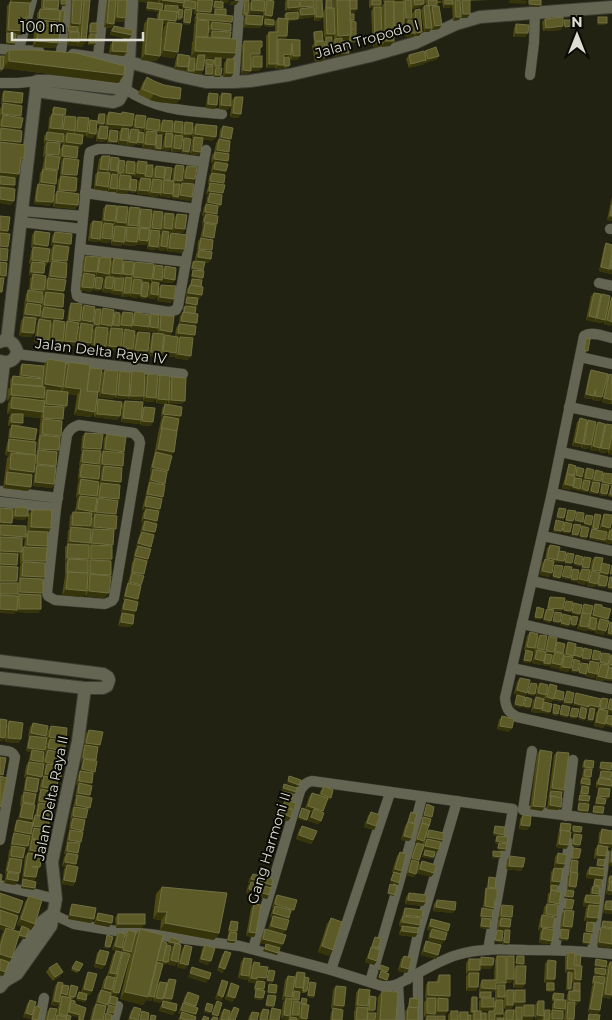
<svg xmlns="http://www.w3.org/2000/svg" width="612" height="1020" viewBox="0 0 612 1020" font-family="Montserrat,sans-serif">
<rect width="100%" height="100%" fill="#222213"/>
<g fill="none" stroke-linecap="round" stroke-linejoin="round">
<g stroke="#3e3d33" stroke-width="11">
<g id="minor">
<polyline points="0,49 39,51"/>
<polyline points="19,49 32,0"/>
<polyline points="61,52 68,0"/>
<polyline points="73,54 129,62"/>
<polyline points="98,57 104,0"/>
<polyline points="530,75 534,43 535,12"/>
<polyline points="234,82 240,0"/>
<polyline points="0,83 18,83 37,81"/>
<path d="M125 89C157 110 185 111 222 114"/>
<polyline points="203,162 109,149 98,149 90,152 89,157 76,290 77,296 81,298 169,312 176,310 178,306 206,150"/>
<polyline points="85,193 196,209"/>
<polyline points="22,211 83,216"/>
<polyline points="21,222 82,229"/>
<polyline points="610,229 612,229"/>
<polyline points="80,249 186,262"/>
<polyline points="599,283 612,286"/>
<path d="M612 338C603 336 592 331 584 336L552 493 505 698C506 708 508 712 517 717L612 738"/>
<polyline points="16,354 183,374"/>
<polyline points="580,357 612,364"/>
<polyline points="569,407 612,416"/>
<path d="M79 425 134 433 139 439 140 443 114 598 112 601 105 604 55 600 48 596 47 593 56 508 67 435C70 429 73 427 79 425Z"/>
<polyline points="561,452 612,463"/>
<polyline points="0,491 58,498"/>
<polyline points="552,493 612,506"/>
<polyline points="0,502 56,508"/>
<polyline points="543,536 612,551"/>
<polyline points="532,581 612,598"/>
<polyline points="522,624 612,645"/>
<polyline points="512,668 612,689"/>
<path d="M0 750C6 751 12 750 15 757L0 840"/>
<polyline points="532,751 523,810 612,821"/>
<polyline points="566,816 573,760"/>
<polyline points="0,885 56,899"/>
<path d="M52 914 74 924 116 931 149 934 240 946 331 970 382 986H391L398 984C416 975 439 960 457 955 480 948 504 949 527 950 555 950 584 951 612 954"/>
<path d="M253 949 300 791C303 785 306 782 312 781L513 809 488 950"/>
<polyline points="555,950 569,843"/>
<polyline points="592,952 605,854"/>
<polyline points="331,970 390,793"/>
<polyline points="408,979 419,930 457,801"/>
<polyline points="370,982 409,848 422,797"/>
<polyline points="398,984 400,1020"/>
<polyline points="40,1020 44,998"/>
<polyline points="114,1020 118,1006"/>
<polyline points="418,1020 418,974"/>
</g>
</g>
<g stroke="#3e3d33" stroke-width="14">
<g id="tertiary">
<polyline points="129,62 178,76 206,82 234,82 250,81 289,75 370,56 415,43 456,24 480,17 612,7"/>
<polyline points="36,91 113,102 119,100 125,89 129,62 132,0"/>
<polyline points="7,340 37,81 50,81 125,89"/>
<path d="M0 342C8 338 14 342 17 351 16 360 9 364 0 361"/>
<polyline points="0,397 4,362"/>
<polyline points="0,661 103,674 108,677 109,680 107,686 103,688 85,688 0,678"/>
<polyline points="5,981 10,969 43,921 52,914"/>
<polyline points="0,987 5,981 17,974 51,926 56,899 52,862 78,741 85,688"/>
</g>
</g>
<use href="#minor" stroke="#656554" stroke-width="10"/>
<use href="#tertiary" stroke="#656554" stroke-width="12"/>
</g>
<g fill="#4d4b13" fill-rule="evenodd">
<polygon points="10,0 32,0 30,3 29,18 26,21 25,31 22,35 16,35 15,43 14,45 6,44 6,35 7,34 6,34 7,6 10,2"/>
<polygon points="41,0 59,0 57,10 60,12 61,10 62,27 60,27 55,48 33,47 34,31 39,22 37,22 37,13 41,9"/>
<polygon points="71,0 90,0 86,41 82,47 77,46 77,45 76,46 67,45 68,36 69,33 67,33 67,28 69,26 70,26"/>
<polygon points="107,0 127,0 126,18 123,22 114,21 111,28 104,27"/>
<path d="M138 0H210L211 12 210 14H214V11L215 9H213L214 3 215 1H220V0H229L227 3H223L222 9 231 24 230 32V38L236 53 232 59 221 58V66L220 68 221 75 220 77H214V69L215 68H214V62L212 76H205V68L206 66H204L205 61 206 59 214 60 215 58H205L203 70 201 74H194V71L193 73 187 72V70L186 71 174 69 176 58 178 54 190 58 194 68 196 59 197 57H191L192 42 193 41 194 24 195 23H194L195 17 196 15 194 14 195 9 193 10H192L189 25 183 24 184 11 185 9H182L183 5 182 6 161 4 162 10 164 11V7L165 5 178 11 179 9 181 20H177L178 13 176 21 175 23 178 52 174 58 160 56 156 61 141 60 144 24 148 18 157 19V14L159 12 146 10 147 4 148 3 138 1ZM163 24H166L164 27 161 47ZM209 24H210L209 26V33H211L209 37H208Z"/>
<polygon points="244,0 249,0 247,15 263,17 263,12 261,14 249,14 249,4 252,0 262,1 262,0 273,0 272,16 270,19 274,25 272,27 264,26 264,21 265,19 263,19 262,25 260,28 243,28 244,19 246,16 242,15"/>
<polygon points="286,0 322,0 320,21 314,21 314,16 312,17 298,19 298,13 299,11 297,11 297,9 296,11 285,11 285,2"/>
<polygon points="325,0 332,0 332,8 333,8 333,0 357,0 354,13 350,13 353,21 355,43 349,43 348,39 347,41 347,55 341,55 341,54 340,56 333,57 332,42 334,39 334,35 332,38 331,52 330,54 326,53 326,57 323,61 315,62 312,46 314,43 313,34 314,32 323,41 325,47 325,38 324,38 323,12 325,9"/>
<polygon points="369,0 381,0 381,5 379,7 381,7 384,3 383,0 424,0 421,7 412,9 411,2 410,20 413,20 412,14 415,10 419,36 414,36 414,34 412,37 406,37 405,24 407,22 404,22 401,37 394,37 394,41 390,46 381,47 381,45 380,47 373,47 371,11 373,8 369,8"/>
<polygon points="425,0 442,1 441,3 437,3 436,7 439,29 432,30 430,17 432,28 429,32 424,32 421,10 424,6 426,6"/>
<polygon points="442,0 453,0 453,2 455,0 460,2 462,0 488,0 470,1 470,14 467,18 460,18 459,20 453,21 452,5 450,8 443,8"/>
<polygon points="286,13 297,20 288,21 287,36 285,39 300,40 298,60 290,60 290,56 289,57 290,65 289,67 284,68 283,66 282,69 275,69 275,66 274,68 266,68 266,36 269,32 275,32 275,22 278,18 285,19 284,15"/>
<polygon points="573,17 581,27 573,28 572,18"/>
<polygon points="545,19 563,26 561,30 543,31 542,22"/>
<polygon points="91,23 96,34 96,43 95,45 88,45 88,36 90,34 94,34 89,34 89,25"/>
<polygon points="516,24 526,37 513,37 514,28"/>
<polygon points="114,26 129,39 110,35 111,30"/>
<polygon points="113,41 127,52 124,56 109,54 110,45"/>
<polygon points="244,41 260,50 258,56 262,67 259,71 250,71 248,74 241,74 242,45"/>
<polygon points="9,50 124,75 118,83 3,68 3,64 3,69 0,73 4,56"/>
<polygon points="425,51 439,56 437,59 425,63 425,62 424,64 409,68 406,59 409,55 424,52"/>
<polygon points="227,59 231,77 223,77 224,63"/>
<polygon points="147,77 176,104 158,102 150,100 138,94 143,82"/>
<polygon points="4,91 20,105 21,116 20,117 21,128 20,130 21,142 19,145 24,158 20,163 15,179 15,185 12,189 14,201 11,205 0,203 0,119 1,118 0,118 0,109 2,105 1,105 2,94"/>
<polygon points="209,93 217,105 215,109 206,108 207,97"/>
<polygon points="222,93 228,110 219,109 219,97"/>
<polygon points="235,97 241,114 238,118 230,117 232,100"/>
<polygon points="54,107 65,115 63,118 65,116 76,121 78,117 88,122 90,120 97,121 98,116 99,114 104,124 103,126 97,125 93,138 86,137 86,133 85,136 83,136 82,144 78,148 77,158 76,159 77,175 75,178 74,193 78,205 75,209 53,207 54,195 57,192 58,180 60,177 61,162 62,160 59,160 56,184 54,186 50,206 34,204 36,188 39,184 40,173 42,170 44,159 45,158 43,157 44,146 45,144 44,144 44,136 47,132 63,142 60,146 59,155 58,157 59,157 60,149 63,145 64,136 66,134 60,133 61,131 48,132 49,118 52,114 52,109"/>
<polygon points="109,112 121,114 122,112 129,130 129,132 131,129 133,130 134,119 136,115 145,122 148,118 159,131 157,134 160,151 154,150 155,146 153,149 142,148 144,135 145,133 144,133 144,128 142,132 138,132 141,145 136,144 136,143 134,146 126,146 127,142 125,145 118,144 119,132 121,129 108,128 107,139 104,142 96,141 97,130 100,126 105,126 106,116"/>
<polygon points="163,120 173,124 175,121 183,126 185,122 192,134 189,138 183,137 181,149 179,152 171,152 171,147 169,151 162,150 164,137 165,135 159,134 160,124"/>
<polygon points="196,124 213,141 203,139 201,152 198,155 190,154 192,140 193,138 192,138 193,128"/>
<polygon points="223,126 230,141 226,163 226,171 224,175 224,183 222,185 223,193 221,195 221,205 218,208 216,215 217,224 212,239 212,250 211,252 211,259 208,263 205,263 201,280 202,295 199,299 198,299 197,305 196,307 185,305 186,299 187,297 186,297 187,289 190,285 191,281 192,279 198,280 191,278 193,270 191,270 192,262 194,261 195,261 196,254 197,252 198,241 200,239 203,226 202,226 203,218 204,216 202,216 204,207 206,205 207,197 209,195 206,194 208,187 209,185 208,185 209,176 211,173 212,165 214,163 211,163 212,155 214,153 216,143 219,139 220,130"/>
<polygon points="110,130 115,143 107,143 109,132"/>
<polygon points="184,138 189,152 188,154 181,153 183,140"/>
<polygon points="102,156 110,160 111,157 118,162 119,160 122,175 123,175 125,165 127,161 134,174 131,178 130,178 130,181 131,179 135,193 129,192 129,190 126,194 116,193 118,179 120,175 117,175 117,172 115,175 114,192 108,192 108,187 106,191 94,189 95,175 97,172 99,159"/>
<polygon points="138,161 147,165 151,179 144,178 144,177 143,178 134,177 135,164"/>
<polygon points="176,165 179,186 182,183 192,197 190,201 178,199 178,197 177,199 172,198 172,195 170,198 160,196 160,194 158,197 148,196 149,192 147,195 137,194 138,182 141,178 150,183 152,180 153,169 156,166 165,169 166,167 170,181 172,181 173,169"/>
<polygon points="187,166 193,183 183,182 184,170"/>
<polygon points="612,196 612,221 607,220"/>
<path d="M106 205 117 208 118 206 128 211 130 207 139 212 141 209 152 214 154 211 159 231 155 250 147 249 148 242 146 245 136 244 137 243 135 246 123 245V243L121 246 111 245V240L109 243 100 242V240L98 242 88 241 90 224 93 221 102 222 103 209ZM126 221 125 229H126L125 230 124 226Z"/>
<polygon points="165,213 172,229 170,233 169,233 168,237 171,233 182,253 166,251 167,247 164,251 158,250 160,235 162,232 161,232 163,216"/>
<polygon points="177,214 183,233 172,232 174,218"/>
<polygon points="35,231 46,249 48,262 46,266 45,266 42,275 44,290 43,292 42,303 41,304 37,320 35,319 34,333 31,337 19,336 21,321 23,318 24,307 25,305 24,305 26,294 29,290 30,278 32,276 29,275 30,265 31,264 29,264 31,251 33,248 31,248 32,235"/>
<polygon points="55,232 69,247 67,261 66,263 66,278 64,280 62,293 61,321 65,324 67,321 69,307 71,303 81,309 84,305 91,324 93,325 95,311 96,309 101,312 103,308 114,313 119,326 117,328 112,327 110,329 108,329 106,346 103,350 91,348 93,330 96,327 99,327 99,325 98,327 93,326 91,343 88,347 76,345 79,327 81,324 79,324 80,321 78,323 76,342 74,346 62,345 62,342 60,345 49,343 51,324 53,322 51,322 46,344 34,342 37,323 40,319 41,311 42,309 41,309 43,296 45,293 44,292 45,281 48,278 50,265 51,264 49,263 51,249 53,246 51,246 52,236"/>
<polygon points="606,243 612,245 612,274 607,273 608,270 606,273 599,271 604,247"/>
<path d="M86 256 98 260 100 257 111 261 114 258 123 263 124 261 134 264 135 262 153 268 155 265 163 270 165 266 175 280 172 283 161 282 162 280 159 283V288L161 285 171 303 157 301 158 295 155 299 148 298 149 286 151 283V280L149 283 142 282 146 299 140 298V294L138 298 130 297V294L128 297H121L122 292 120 295 111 294 112 290 110 293 102 292 104 280 106 277 96 276V273L95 275 93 288 91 292 80 290 81 277 83 275 82 274 83 260ZM120 276V277L125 278 124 280 119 278Z"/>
<polygon points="96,277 100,291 93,290 95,279"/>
<polygon points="594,293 601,296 602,294 609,301 612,297 611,326 604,324 605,320 602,323 595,322 595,320 594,322 586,320 591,296"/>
<polygon points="185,306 195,314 197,323 195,326 188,360 175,358 176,353 174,357 160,355 159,357 148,356 151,337 153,333 157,333 158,329 155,332 147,331 148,328 146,331 131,329 131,326 129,330 119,328 120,316 123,312 133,315 135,312 150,316 151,314 159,318 161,315 172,332 170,335 164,335 163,337 165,335 175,337 176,328 179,324 180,316 183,312 183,308"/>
<polygon points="111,328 121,347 118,351 106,349 108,332"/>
<polygon points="125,329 133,349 130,353 121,352 123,333"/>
<polygon points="138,332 148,351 145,355 133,353 135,335"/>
<polygon points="48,359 66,366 69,362 89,369 98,395 97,402 98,399 118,420 94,417 94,413 91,417 74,415 77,395 68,394 67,406 64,409 62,421 59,450 57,454 55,467 54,484 52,488 33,486 38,439 39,437 40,423 41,422 40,422 41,416 39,418 23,416 20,426 35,440 34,442 34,455 31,475 28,491 3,488 7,458 9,456 5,455 7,443 8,441 9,429 12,426 8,426 9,417 11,414 7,414 8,403 10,401 7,401 8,389 10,387 10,380 13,376 19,377 20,367 22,364 42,379 43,379 44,365"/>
<polygon points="105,370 118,373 120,371 130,374 132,371 145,377 148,374 158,378 160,375 170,380 172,377 182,404 168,404 168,401 166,404 156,403 156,398 153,402 143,401 143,397 141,400 128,399 128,397 126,399 115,398 115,396 113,399 99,397 102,373"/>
<polygon points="591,370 608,374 602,397 600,401 592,400 593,397 591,399 584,398 589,374"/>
<polygon points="609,374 612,375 612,404 610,404 611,402 609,404 602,402 607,378"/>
<polygon points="125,401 142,410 144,407 151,426 140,425 140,422 139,424 121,422 122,405"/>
<polygon points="165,404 179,419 168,471 164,485 163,497 162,499 160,509 158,511 157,521 156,523 155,532 153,535 149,549 148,559 143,576 138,599 136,602 133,624 130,627 118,626 120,617 122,613 124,613 121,612 123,603 125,600 123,600 126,587 127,585 130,576 132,562 134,560 133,560 135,550 137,547 136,547 139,536 140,534 142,525 143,523 141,522 143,513 145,510 142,510 151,472 150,471 154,455 158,434 161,420 162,418 161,417 162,408"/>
<polygon points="580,418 587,422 588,420 588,449 581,448 581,445 580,447 572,446 577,422"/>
<polygon points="598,422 605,426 606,424 612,425 612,455 608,454 608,450 606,453 599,452 599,449 598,451 590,450 595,426"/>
<path d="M85 433 101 449 100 451 98 466H99L100 455 103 452 104 438 107 434 123 453V466L122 468 119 484V499L118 501 115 516 116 529 114 531 105 598 85 596V593L83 597 62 595 65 576V563L66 562H65V547L67 545 68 531 70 528H69L70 516 73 512H75L77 499 78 498 76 497 78 483 79 481H78L79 468 80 466H79L81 454 82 452H81L82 437ZM100 468H102L101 470 100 484 99 486 97 481 99 479ZM93 514V515L94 516 92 518 91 531 89 528 91 526V516Z"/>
<polygon points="569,464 576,469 577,467 581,479 575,477 579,491 572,489 572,487 570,490 562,488 568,466"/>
<polygon points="587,468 592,479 587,492 580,491 582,482 584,480 583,480 585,470"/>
<polygon points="596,470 601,481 599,483 597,494 589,493 594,472"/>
<polygon points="604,473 612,474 612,497 608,496 611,486 609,486 607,494 606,496 599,495 601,486 602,484 601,484 603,474"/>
<path d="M16 507 28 515 32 510 51 528 48 533 47 546 46 548V561L45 563V577L43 579V593L41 595V609L38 613 16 612V611L14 614 0 508 13 511ZM28 515 27 532 26 533 10 526 13 519 25 520ZM25 538 24 547H23L22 549V540H23ZM20 553V564H21L20 566 19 580 18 583H16L17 581 16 567 17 565 18 555H19Z"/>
<polygon points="595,514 598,529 597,530 605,540 604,542 589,539 594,516"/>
<polygon points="604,514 610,528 608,532 599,530 602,518"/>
<polygon points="612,526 612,544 605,543 607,534 610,530 611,530"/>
<polygon points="550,545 558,552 562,563 556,562 556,560 554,563 549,577 540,575 542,563 545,560 547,548"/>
<polygon points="595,557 602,563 607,576 599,574 595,587 587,586 592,560"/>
<polygon points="582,569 585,585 577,583 579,573"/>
<polygon points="550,597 563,609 561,611 554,610 551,621 550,623 543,621 545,611 547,609 549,599"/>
<polygon points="584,604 590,618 592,617 594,606 595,604 602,607 608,619 607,621 604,635 595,633 597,623 600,619 605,620 597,619 595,630 594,631 587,630 588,628 586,631 577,629 583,606"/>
<polygon points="530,632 535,648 532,651 530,663 523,662 526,651 524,650 527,636"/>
<polygon points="540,635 544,650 543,651 544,651 547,640 549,636 554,652 552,655 550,664 548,666 543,665 543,662 541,665 532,663 535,652 534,652 537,638"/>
<polygon points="557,642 563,653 563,658 566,646 568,642 575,648 580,659 573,657 568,672 559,670 560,667 558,669 550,667 552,656 554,653 556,644"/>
<polygon points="602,653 608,665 611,655 612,667 608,666 608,668 612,668 612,681 605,680 605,679 603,681 596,680 598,667 600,664 599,664 597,674 594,678 585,676 588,665 590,661 599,663 601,655"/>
<polygon points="520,678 527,693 525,696 514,694 517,682"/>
<polygon points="540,683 548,687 550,684 556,690 561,702 553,700 551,702 544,701 545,696 544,699 543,703 550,712 548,714 540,712 541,711 539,713 531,712 533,701 536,697 537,687"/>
<polygon points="602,698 605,710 606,711 608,703 610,699 607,716 612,716 612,727 605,725 603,728 594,726 596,713 598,710 600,700"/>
<polygon points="502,716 509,732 497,729 499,720"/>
<polygon points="9,721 19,743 5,742 7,725"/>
<path d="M33 723 46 736 45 738H46L48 730 51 726 66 739 64 741V751L63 753 58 781 57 789 55 792 53 803 52 805 49 818 45 845H43L42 852 40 855V867L37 871 34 881 35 888 34 890 21 888 22 881 23 880 22 879 25 856 28 853 31 832 33 830H31L25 850 23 858 22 860 20 873 15 885 4 883 6 875 5 874 7 862 8 860 9 850 11 848H10L12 837 13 835 15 824 18 820 21 806H20L21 796 23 794 25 780 26 778H24L26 766 28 763 30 754 31 752 26 751 28 740 29 737H28L30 727ZM47 741H48L47 743 45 752H46L45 754 43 764H42L43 762 44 752ZM43 766H45L43 778 41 780 39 790 40 791 39 793 37 805 35 816 32 819V822H30L36 794 37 792 39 781Z"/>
<polygon points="89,730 100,745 97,749 95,761 95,772 93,774 92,783 90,785 90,795 89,797 87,811 85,820 83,831 82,832 78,853 77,855 76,864 75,866 75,882 73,886 62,884 64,869 66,867 62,866 64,857 66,855 64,854 66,845 67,844 66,844 68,834 69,832 70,822 71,820 70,820 72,810 73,808 75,799 76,797 75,797 77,787 78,785 76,785 78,775 80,772 82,762 81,762 83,749 84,747 86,733"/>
<polygon points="540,750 542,811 530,809 537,754"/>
<polygon points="557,752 564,790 562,793 561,807 558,810 547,809 554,755"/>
<polygon points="585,760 593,768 592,769 591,777 589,779 590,785 588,786 587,796 589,801 588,803 578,802 581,788 582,786 580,785 581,780 582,778 583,770 585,769 582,768 583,762"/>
<polygon points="601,771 611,779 612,779 612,787 610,789 606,789 609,797 607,799 606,799 605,804 604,806 595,805 598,790 599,788 596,788 596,782 599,778 600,773"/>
<polygon points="324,786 328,801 327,801 323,812 321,821 318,824 308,821 312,812 310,811 306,821 298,819 302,808 305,809 309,797 312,793 319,795 321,790"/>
<polygon points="282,791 292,800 290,802 294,810 288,821 274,816 277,809 280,805 282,806 285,800 279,798"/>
<polygon points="427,804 430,819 426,833 429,830 440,844 436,853 435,852 433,859 422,857 425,850 423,850 414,877 406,875 410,863 410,862 414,847 417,843 415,843 419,827 423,817 426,806"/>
<polygon points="371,812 376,826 374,830 364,827 368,816"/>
<polygon points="411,812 414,824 409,841 401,840 405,826 407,823"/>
<polygon points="523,815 530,826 527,830 519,829 520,819"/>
<polygon points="561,823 566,849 556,847 560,825"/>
<polygon points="302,826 313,840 311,844 296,839 299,830"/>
<polygon points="495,826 503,836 506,844 506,849 505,851 497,850 498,844 495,843 496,838 497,836 493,835 494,828"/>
<polygon points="602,829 612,831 612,846 610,848 607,848 594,859 595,849 598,845 599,833"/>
<polygon points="574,834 579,847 572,846 573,836"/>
<polygon points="612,848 612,866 608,866 610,851"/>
<polygon points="400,852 400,874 399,883 398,885 390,882 393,873 392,872 397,856"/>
<polygon points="558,853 565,864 563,868 554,867 555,857"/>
<polygon points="510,856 523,867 521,871 506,869 507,860"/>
<polygon points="572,860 577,873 576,887 573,890 567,890 568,876 570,874 569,874 570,862"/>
<polygon points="422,861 431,877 417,873 419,865"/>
<polygon points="590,867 604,876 602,880 602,886 600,888 599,894 597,896 590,895 591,888 593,886 594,881 595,879 586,878 587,871"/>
<polygon points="554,868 558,886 557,891 559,904 558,905 557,916 554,919 553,928 552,929 552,941 550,944 539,943 540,932 541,931 538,930 540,919 542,915 543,915 544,907 547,904 548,894 550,892 550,887 551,885 550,885 551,872"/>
<polygon points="253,874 270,888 267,899 246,893 248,886 250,883 248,883 250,878"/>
<polygon points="610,876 612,876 612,895 606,894 608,878"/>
<polygon points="489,877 494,889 496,901 495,901 494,908 493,910 483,908 485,890 487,888 488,879"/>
<polygon points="162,887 219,933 214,940 160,930 161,920 153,919 156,894"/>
<polygon points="0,893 19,913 17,916 13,930 19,932 21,926 17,925 25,902 29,896 35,924 31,930 29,929 25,939 19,937 3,976 0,975 0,941 2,934 4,931 0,929"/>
<polygon points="409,893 423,906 405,904 406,897"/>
<polygon points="277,895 291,913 290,913 268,930 271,920 272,918 270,917 273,908 272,908 275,898"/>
<polygon points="586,895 600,904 598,906 598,918 596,922 584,921 586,908 588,907 583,906 584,898"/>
<polygon points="437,900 455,910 452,913 433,911 434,904"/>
<polygon points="606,901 612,901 612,914 603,913 604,905"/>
<polygon points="72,904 94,919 91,923 68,919 70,908"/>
<polygon points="254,904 256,933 254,937 246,936 251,908"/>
<polygon points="502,905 512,917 511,919 508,930 507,945 502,944 505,931 497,930 498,921 499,920 498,919 500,909"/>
<polygon points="405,908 421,919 420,925 418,928 418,933 415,937 399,935 400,930 402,927 399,926 400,920 402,917 403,912"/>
<polygon points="482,908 492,917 489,929 480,928 481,920 482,918 480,918 481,910"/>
<polygon points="565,910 570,931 569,930 568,939 567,941 559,940 561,929 560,929 562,914"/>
<polygon points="98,913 112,923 109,927 94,924 96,917"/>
<polygon points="118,914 142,928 116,928 115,918"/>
<polygon points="331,918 329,956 318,952 327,924"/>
<polygon points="431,919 448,931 442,944 428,940 429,933 431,931 427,930 429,923"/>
<polygon points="231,921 237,931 236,933 234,943 227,942 228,934 229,932 228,932 230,923"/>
<polygon points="603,921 612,922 612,946 610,948 597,946 599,931 601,928 602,923"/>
<path d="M140 929 162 941 167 945 168 962 166 964 162 963 158 980 151 1001 146 1000 143 1005 120 999 133 943 116 997 113 1015H112L111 1020H90L93 1008 95 1005 98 994 101 990 104 979 107 976 113 955 116 951 121 952 126 934 128 930 135 936ZM108 1005H109L108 1007 106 1014 104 1016 106 1007Z"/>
<polygon points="265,929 283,944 280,948 277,955 263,951 266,944 260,943 263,933"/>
<polygon points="119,932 122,948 119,951 112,950 116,936"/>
<polygon points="170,937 180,940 175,966 168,964 172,947 174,945 168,944"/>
<polygon points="375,937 378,948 377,949 377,961 374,965 365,962"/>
<polygon points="426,941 436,959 421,955 424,945"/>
<polygon points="185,945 185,969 177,967 182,949"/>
<polygon points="205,945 208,965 199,962 202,949"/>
<polygon points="100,950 105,965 102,969 94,967 97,953"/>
<polygon points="225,951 225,969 222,973 217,970 222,955"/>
<polygon points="568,953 575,957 576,955 580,966 581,980 579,983 577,1005 575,1005 574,1019 574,1020 564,1020 565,1009 563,1012 562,1020 537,1020 538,1019 535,1019 535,1005 538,1001 544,1011 550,1014 552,1011 552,1004 554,1001 552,1001 552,995 554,993 563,1000 565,1005 566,1004 567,995 569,991 572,991 573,985 574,983 572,983 572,973 570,990 566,990 567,974 568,973 565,973 565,957"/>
<polygon points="404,956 407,973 398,971 401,959"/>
<path d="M497 956 506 957 507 956 514 970 516 966 523 988H513L514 971 511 983H506L504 985 505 992 507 990 514 992 515 990 522 1006H513L511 1009H504V998L503 1000 500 1018H503V1014L506 1010H514L516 1007H522L524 1005 534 1016 532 1020H496L497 1018H499H495V1020H486V1015L489 1011H493V1009L491 1011H479V1001L481 999H479V994L480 992H479L480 984 482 980H494L495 960ZM495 990V1001L494 1002 490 998 491 992H493Z"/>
<polygon points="481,957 491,969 480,969 478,973 476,991 466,991 466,976 468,974 466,974 466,963 469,959 480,960"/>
<polygon points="244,958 251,966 254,962 259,966 264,982 264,989 262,1000 254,999 256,990 254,990 255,983 257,981 256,981 254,983 248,982 249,976 247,980 238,978 241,962"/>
<polygon points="548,960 555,979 552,983 554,990 552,992 546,991 546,985 547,983 544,983 545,964"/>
<polygon points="76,961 83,964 77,973 71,970"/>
<polygon points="610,962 612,962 612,996 610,999 603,997 607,966"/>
<polygon points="49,968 60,976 53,981 46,972"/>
<polygon points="88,972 92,991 90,995 87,995 85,1002 76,1000 79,992 81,993 86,976"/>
<polygon points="297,972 304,978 307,991 305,993 302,993 302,990 300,992 299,1000 298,1001 297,1020 288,1020 290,1016 288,1020 281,1019 283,1002 285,1000 282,1000 285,980 288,976 294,977"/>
<polygon points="439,975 450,996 448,999 445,1015 435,1015 435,1014 434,1016 436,1020 425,1020 426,1017 424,1017 424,1002 427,999 425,999 426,985 428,982 436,982 437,979"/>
<polygon points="594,976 600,1010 598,1014 588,1012 592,986 593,984 592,984 593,977"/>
<polygon points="169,979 172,999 169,1002 173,1015 159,1011 161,1005 163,1002 162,1001 160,1003 153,1001 157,985 160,982 166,983"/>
<polygon points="222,980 221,1001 215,999 220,984"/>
<polygon points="58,982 63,986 67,995 66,997 67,997 70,987 71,985 74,999 71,999 70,1002 71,1000 83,1020 78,1020 78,1017 67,1014 70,1020 45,1020 47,1012 50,1008 55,1017 56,1015 59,1003 56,1006 51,1005 55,986"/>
<polygon points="310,982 314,996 313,998 307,997 309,984"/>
<polygon points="231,983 233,1002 225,999 229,987"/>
<polygon points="336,986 344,1006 341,1009 342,1020 330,1020 331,1012 333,1009 331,1009 333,990"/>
<polygon points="359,989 369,998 370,996 373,1012 368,1012 368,1013 375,1020 354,1020 354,1011 356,1009 355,1009 356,993"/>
<polygon points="382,991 396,1020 376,1020 378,997"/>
<polygon points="188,992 196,1006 195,1020 178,1020 181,1014 178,1013 181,1007 185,996"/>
<polygon points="472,997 477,1011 481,1013 486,1020 472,1020 472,1015 473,1013 470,1013 471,999"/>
<polygon points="302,998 306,1005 306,1020 298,1020 300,1008 301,1006 300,1005 301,1000"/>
<polygon points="410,998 418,1020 405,1020 405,1011 408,1008 409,1000"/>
<polygon points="30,1000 35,1008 38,1020 31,1020 32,1016 30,1019 23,1017 27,1004"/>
<polygon points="134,1007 138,1020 128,1020 131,1011"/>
<polygon points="234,1007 235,1020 228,1020 231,1011"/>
<polygon points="272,1008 279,1020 268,1020 270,1012"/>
<polygon points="224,1009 228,1020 219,1020 221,1013"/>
<polygon points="263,1009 267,1020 259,1020 260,1013"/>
<polygon points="142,1011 148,1020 139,1020 140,1015"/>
<polygon points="451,1011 458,1015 460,1012 468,1015 471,1020 448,1020 448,1015"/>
<polygon points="252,1012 257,1020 248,1020 249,1016"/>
</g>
<g fill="#35340b">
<polygon points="12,0 32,0 29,4 10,3"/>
<polygon points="138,0 159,0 157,4 138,1"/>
<polygon points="161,0 184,3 182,6 159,4"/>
<polygon points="222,0 229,0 227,3 220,3"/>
<polygon points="385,0 403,0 401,3 385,1 383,3"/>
<polygon points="510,0 521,0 528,1 525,4 508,3"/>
<polygon points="231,1 239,1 236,5 229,5"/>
<polygon points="61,4 66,4 65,6 60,6"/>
<polygon points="424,4 421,7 412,9 415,5"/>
<polygon points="445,4 453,4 450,8 443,8"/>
<polygon points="529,4 541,5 539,7 528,6"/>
<polygon points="372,5 381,5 378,8 374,7 373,8 369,8"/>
<polygon points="437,5 435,9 432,7 431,9 427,10 429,6"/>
<polygon points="314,6 312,9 300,9 299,11 297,11 300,7"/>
<polygon points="183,7 195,9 193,10 182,9"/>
<polygon points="214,7 223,8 221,10 213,9"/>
<polygon points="299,7 296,11 285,11 288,8"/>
<polygon points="147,8 162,10 160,10 159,12 146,10"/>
<polygon points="349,9 357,9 354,13 347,13"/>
<polygon points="251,10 264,11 261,14 249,14"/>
<polygon points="197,11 211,12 209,16 197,13 196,15 194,14"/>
<polygon points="315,14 312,17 298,19 301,15"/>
<polygon points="463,14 470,14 467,18 460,18 459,20 453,21 456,17 461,17"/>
<polygon points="265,15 272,16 270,19 262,19"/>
<polygon points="117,17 126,18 123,22 114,21"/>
<polygon points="316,17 323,17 320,21 314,21"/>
<polygon points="39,18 59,20 57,24 41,20 39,22 37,22"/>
<polygon points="406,18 412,18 409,22 408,20 407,22 403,22"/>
<polygon points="159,19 176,21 174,25 168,22 166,24 156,23"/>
<polygon points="197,19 232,22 230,26 212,22 210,24 197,23 197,20 195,23 194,23"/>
<polygon points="298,19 297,20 285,22 286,20"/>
<polygon points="184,22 190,23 189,25 183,24"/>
<polygon points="72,23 80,24 77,28 69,27"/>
<polygon points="107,23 114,24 111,28 104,27"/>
<polygon points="598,23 607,23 605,25 597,25"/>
<polygon points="246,24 262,25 260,28 243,28"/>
<polygon points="265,24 274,25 272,27 264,26"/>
<polygon points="442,25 439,29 432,30 435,26"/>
<polygon points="582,25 581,27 573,28 575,26"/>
<polygon points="563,26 561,30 543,31 546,28"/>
<polygon points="426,28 432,28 429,32 424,32"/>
<polygon points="211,29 231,31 228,35 212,31 211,33 209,33"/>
<polygon points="8,30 25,31 22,35 6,34"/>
<polygon points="112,31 132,35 129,39 110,35"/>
<polygon points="90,32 97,32 96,34 89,34"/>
<polygon points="422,32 419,36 414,36 417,33"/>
<polygon points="394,33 404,33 401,37 391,37"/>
<polygon points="408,33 415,33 412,37 406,37"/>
<polygon points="516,33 528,33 526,37 513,37"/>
<polygon points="327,34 335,34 332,38 326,37 325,38 324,38"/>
<polygon points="351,35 347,41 334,42 338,36"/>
<polygon points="277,36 287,36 285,40 274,40"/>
<polygon points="81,40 86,41 82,47 77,46"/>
<polygon points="37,41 59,43 55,48 33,47"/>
<polygon points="70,41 79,42 76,46 67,45"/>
<polygon points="350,41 356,41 355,43 349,43"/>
<polygon points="385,41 394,41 390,46 381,47"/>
<polygon points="7,42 15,43 14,45 6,44"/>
<polygon points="90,43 96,43 95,45 88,45"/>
<polygon points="375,43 382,43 380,47 373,47"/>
<polygon points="164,50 178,52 174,58 160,56 156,61 141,60 145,54 160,56"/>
<polygon points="112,51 127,52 124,56 109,54"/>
<polygon points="195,51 236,53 232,59 198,57 198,55 197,57 191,57"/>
<polygon points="335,53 342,53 340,56 333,57"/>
<polygon points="342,53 349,53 347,55 341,55"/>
<polygon points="251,54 260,54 257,58 253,56 252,58 248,58"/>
<polygon points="284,54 291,55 288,58 282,58"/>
<polygon points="293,56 300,56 298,60 290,60"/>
<polygon points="439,56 437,59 425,63 428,59"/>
<polygon points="326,57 323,61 315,62 317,58"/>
<polygon points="426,60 424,64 409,68 411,64"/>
<polygon points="9,61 124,75 118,83 3,68"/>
<polygon points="269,64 277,64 274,68 266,68"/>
<polygon points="278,65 284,65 282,69 275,69"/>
<polygon points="177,66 188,67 186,71 174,69"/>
<polygon points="253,67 262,67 259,71 250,71 248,74 241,74 243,70 250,71"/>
<polygon points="196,70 203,70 201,74 194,74"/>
<polygon points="188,71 194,71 193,73 187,72"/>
<polygon points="226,73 234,73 231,77 223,77"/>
<polygon points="206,74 213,74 212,76 205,76"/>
<polygon points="215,75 221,75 220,77 214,77"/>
<polygon points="154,94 180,99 176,104 158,102 150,100"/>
<polygon points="3,101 22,103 19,107 3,103 2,105 1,105"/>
<polygon points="208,104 217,105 215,109 206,108"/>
<polygon points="221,105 231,106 228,110 219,109"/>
<polygon points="233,113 241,114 238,118 230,117"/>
<polygon points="2,114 21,116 18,120 3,115 1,118 0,118"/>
<polygon points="98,123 104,124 103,126 96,125"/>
<polygon points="107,124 132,126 129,130 105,128"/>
<polygon points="1,126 21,128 19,132 1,128 0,130"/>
<polygon points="135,127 144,128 142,132 132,131"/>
<polygon points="50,128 62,129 59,133 48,132"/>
<polygon points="63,129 75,131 72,135 60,133"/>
<polygon points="146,129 159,131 156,134 147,131 145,133 144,133"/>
<polygon points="77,131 87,132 85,136 74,135"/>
<polygon points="161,131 172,132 169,136 166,133 165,135 159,134"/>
<polygon points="174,132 182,133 179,136 171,135"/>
<polygon points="89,133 96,134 93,138 86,137"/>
<polygon points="184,134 192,134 189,138 181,137"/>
<polygon points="195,134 216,137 213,141 194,138 194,137 193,138 192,138"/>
<polygon points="221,137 231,139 229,143 218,141"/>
<polygon points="98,138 107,139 104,142 96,141"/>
<polygon points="0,140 21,142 18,146 0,144"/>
<polygon points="46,140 63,142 60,146 47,142 45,144 44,144"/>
<polygon points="120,140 128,141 125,145 118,144"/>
<polygon points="109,141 117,142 115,143 107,143"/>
<polygon points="66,142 82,144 79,148 63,146"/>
<polygon points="129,142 137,143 134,146 126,146"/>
<polygon points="138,142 143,143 141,145 136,144"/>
<polygon points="145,144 155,145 153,149 142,148"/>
<polygon points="165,147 171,147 169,151 162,150"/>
<polygon points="156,148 161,149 160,151 154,150"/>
<polygon points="174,148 181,149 179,152 171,152"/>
<polygon points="217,150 229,152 226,156 214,154"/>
<polygon points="183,151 189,152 188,154 181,153"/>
<polygon points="193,151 201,152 198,155 190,154"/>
<polygon points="46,154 59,155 56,159 46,155 45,158 43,157"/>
<polygon points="62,156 77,158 74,161 64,158 62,160 59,160"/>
<polygon points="214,159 228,161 225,165 215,162 214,163 211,163"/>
<polygon points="100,169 108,170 106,174 97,173"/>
<polygon points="214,169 226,171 224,175 211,173"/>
<polygon points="110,170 117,171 115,175 107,174"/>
<polygon points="0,172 19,174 15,180 0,178"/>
<polygon points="126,173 134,174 131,178 123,177"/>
<polygon points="137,173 146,174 143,178 134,177"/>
<polygon points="62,174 77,175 74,179 61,176 59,177"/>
<polygon points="145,176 152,177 151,179 144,178"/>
<polygon points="155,177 164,178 161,182 152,181"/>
<polygon points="185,178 195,179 193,183 183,182"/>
<polygon points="174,180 182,181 180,185 171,184"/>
<polygon points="210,181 224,183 221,187 210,183 209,185 208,185"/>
<polygon points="41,182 56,184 53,187 39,186"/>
<polygon points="0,184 15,185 12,189 0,188"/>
<polygon points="96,185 108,187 106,191 94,189"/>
<polygon points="110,188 117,189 114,192 108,192"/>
<polygon points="119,189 129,190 126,194 116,193"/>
<polygon points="59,190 76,191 73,195 56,193"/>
<polygon points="130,190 136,191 135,193 129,192"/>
<polygon points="139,190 149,191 147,195 137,194"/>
<polygon points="209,191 223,193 221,197 210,193 209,195 206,194"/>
<polygon points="151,192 161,193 158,197 148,196"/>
<polygon points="163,193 173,194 170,198 160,196"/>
<polygon points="180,195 192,197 190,201 178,199"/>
<polygon points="173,196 178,197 177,199 172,198"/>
<polygon points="0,199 14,201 11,205 0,203"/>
<polygon points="36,201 53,202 50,206 34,204"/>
<polygon points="208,202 221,205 218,208 205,206"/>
<polygon points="56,203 78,205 75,209 53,207"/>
<polygon points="205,212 217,214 214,218 206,214 204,216 202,216"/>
<polygon points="610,216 612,216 612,221 607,220"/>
<polygon points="104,220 115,221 112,225 102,224"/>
<polygon points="116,222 126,223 123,227 113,226"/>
<polygon points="204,222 217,224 214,227 205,223 203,226 202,226"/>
<polygon points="128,225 138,226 135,230 127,227 125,229"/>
<polygon points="152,228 161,229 158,233 151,230 149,232"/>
<polygon points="164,228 172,229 170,233 161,232"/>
<polygon points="175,228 185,229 183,233 172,232"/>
<polygon points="0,230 8,231 6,235 0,234"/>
<polygon points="203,236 214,238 211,241 200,240"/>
<polygon points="91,238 100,239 98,242 88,241"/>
<polygon points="102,238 112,239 109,243 100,242"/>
<polygon points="139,240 148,241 146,245 136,244"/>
<polygon points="113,241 124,242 121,246 111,245"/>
<polygon points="126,241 137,242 135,246 123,245"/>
<polygon points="53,242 71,244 68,248 51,246"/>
<polygon points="34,244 48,246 46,250 33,247 33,248 31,248"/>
<polygon points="149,246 158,247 155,250 147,249"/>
<polygon points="161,246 167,247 164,251 158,250"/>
<polygon points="169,248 185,249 182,253 166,251"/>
<polygon points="199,249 212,250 209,254 199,250 197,252"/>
<polygon points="198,257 211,259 208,263 195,261"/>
<polygon points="32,260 48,262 46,266 32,264 32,262 31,264 29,264"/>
<polygon points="52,260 67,261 65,265 52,261 51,264 49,263"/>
<polygon points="601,267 609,269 606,273 599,271"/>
<polygon points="192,268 203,270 202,271 191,270"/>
<polygon points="610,269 612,269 612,274 607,273"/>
<polygon points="84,271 97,272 94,276 84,273 83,275 82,274"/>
<polygon points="31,272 44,273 41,277 33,274 32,276 29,275"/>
<polygon points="98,272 109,274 107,278 96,276"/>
<polygon points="112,273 122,274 119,278 109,277"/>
<polygon points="123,274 132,275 130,278 120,277"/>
<polygon points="0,275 6,276 3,280 0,279"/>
<polygon points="50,276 66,278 63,281 48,280"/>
<polygon points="192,276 203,278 201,280 191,278"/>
<polygon points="133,277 152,279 149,283 134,281 134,279 133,281 131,280"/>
<polygon points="164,278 175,280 172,283 161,282"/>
<polygon points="153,279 162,280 159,284 151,283"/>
<polygon points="82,287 93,288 91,292 80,290"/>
<polygon points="95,288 101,289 100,291 93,290"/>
<polygon points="105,288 112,289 110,293 102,292"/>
<polygon points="31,289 44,290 41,294 29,293"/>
<polygon points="47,289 64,291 62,294 44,292"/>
<polygon points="114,290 122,291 120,295 111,294"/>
<polygon points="124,293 130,293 128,297 121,297"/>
<polygon points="132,293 141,294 138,298 130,297"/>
<polygon points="188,293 202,295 199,299 186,297"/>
<polygon points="151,294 158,295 155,299 148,298"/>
<polygon points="141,296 147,297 146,299 140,298"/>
<polygon points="160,297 174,299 171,303 157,301"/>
<polygon points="27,301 42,303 39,307 27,303 24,305"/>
<polygon points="186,303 197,305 196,307 185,305"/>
<polygon points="44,305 63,307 60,311 44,307 42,309 41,309"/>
<polygon points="25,314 40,316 37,320 23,318"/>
<polygon points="589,316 596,318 594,322 586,320"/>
<polygon points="42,317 63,319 60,323 54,320 53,322 40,321"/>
<polygon points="597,318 605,320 602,323 595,322"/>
<polygon points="69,320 80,321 77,325 67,324"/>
<polygon points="82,320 93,322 90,325 79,324"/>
<polygon points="607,320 612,322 611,326 604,324"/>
<polygon points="181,321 197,323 194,327 179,325"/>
<polygon points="94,324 99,325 98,327 93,326"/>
<polygon points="101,324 112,326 110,329 99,328"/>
<polygon points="113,325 119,326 117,328 112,327"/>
<polygon points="121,325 132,326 129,330 119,328"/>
<polygon points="133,325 149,327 146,331 131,329"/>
<polygon points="150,327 158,328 155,332 147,331"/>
<polygon points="160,330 172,332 170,335 157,334"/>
<polygon points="22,332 34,333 31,337 19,336"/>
<polygon points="178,333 195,335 192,339 175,337"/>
<polygon points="37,339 49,340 46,344 34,342"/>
<polygon points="52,340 63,341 60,345 49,343"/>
<polygon points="65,341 76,342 74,346 62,345"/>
<polygon points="79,341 91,343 88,347 76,345"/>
<polygon points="94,345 106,346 103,350 91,348"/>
<polygon points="109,346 121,347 118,351 106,349"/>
<polygon points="123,348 133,349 130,353 121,352"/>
<polygon points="135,350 148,351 145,355 133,353"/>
<polygon points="163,351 176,353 174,357 160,355"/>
<polygon points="151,352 162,353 159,357 148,356"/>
<polygon points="178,354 191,356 188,360 175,358"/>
<polygon points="21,375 43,378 40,382 18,379"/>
<polygon points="45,384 63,387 59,392 41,390"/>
<polygon points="65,387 81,389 77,395 61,393"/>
<polygon points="102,393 116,395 113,399 99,397"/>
<polygon points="586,394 594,396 591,399 584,398"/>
<polygon points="11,395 44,398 40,404 12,397 10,401 7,401"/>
<polygon points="118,395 129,396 126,399 115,398"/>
<polygon points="130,396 144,396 141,400 128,399"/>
<polygon points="595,396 602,397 600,401 592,400"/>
<polygon points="146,397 156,398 153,402 143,401"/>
<polygon points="604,398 612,400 609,404 602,402"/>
<polygon points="158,399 169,400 166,404 156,403"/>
<polygon points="171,400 185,401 182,404 168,404"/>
<polygon points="46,404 67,406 64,409 44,406"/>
<polygon points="11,408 43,412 39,418 7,414"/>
<polygon points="78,409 95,412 91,417 74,415"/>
<polygon points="97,414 120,416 118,420 94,417"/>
<polygon points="163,414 181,416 178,420 164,416 162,418 161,417"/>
<polygon points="43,418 63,419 60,423 43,419 41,422 40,422"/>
<polygon points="123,418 141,420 139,424 121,422"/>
<polygon points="142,421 153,422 151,426 140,425"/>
<polygon points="11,422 23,423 20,426 8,426"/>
<polygon points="42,434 61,436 58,440 40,436"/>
<polygon points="10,437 35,440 33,444 9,439 8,441"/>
<polygon points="575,442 583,444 580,447 572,446"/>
<polygon points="584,444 591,445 588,449 581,448"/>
<polygon points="593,446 600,448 598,451 590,450"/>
<polygon points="83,448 101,449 98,453 83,450 82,452 81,452"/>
<polygon points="601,448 609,449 606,453 599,452"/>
<polygon points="39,449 59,450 57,454 38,450 37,452"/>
<polygon points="105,449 124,452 122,456 102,453"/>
<polygon points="158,449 174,452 170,458 156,452 154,455"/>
<polygon points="610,450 612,450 612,455 608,454"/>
<polygon points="8,451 35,455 32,458 11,453 9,456 5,455"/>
<polygon points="82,462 99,464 97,468 82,464 79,466"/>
<polygon points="37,464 56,466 53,470 37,465 34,468"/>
<polygon points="102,464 123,466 120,470 104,466 102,468 99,468"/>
<polygon points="152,467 168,471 166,475 153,469 151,472 150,471"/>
<polygon points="10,469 34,472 30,478 7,473"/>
<polygon points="576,475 582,477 581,479 574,477"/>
<polygon points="80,477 99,479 96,483 81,479 79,481 78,481"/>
<polygon points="585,478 592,479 591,481 583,480"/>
<polygon points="102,480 121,482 118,486 101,483 100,484"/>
<polygon points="151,480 165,484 162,487 150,482 148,484"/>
<polygon points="594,480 601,481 599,483 592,482"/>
<polygon points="35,482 54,484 52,488 33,486"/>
<polygon points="602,482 612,484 612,486 601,484"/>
<polygon points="6,484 31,487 28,491 3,488"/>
<polygon points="565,484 573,486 570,490 562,488"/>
<polygon points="573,487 580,489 579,491 572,489"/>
<polygon points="582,489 588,491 587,492 580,491"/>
<polygon points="591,491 598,493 597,494 589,493"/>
<polygon points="601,493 607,494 606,496 599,495"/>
<polygon points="79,494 97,496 94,500 80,496 78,498 76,497"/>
<polygon points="147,494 163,497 160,501 147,496 145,498"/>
<polygon points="99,497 119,499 116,503 98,499"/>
<polygon points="145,506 160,509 157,513 142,510"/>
<polygon points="78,509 95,512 92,516 75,513"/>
<polygon points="96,512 116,514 113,518 95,514 93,515"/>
<polygon points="15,516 28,516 25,520 13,519"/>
<polygon points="557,517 564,518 563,520 556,519"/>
<polygon points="144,518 157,521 155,525 145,521 143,523 141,522"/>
<polygon points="566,520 573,521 572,523 565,521"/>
<polygon points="575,520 583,522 581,523 574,522"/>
<polygon points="0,522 12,523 10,527 0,526"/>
<polygon points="584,523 591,525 590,527 583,525"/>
<polygon points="72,525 91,526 88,530 71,527 69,528"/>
<polygon points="602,526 610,528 608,532 599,530"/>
<polygon points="31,527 51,528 47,534 27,533"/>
<polygon points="94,527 116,529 113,532 93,529"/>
<polygon points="143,530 155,532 152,536 142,532 140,533"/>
<polygon points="554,530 562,531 560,533 552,532"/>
<polygon points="563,531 570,532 569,534 562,533"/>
<polygon points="572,534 578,535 577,537 570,536"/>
<polygon points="0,535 26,537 23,540 0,539"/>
<polygon points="580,536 587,537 586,539 579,538"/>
<polygon points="590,537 605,540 604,542 589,539"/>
<polygon points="608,539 612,540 612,544 605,543"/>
<polygon points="70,541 90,543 87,547 68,544"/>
<polygon points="91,543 113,545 110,548 91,545 90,547 89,547"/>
<polygon points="138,543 151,547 148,551 138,546 137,547 136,547"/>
<polygon points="27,545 47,546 44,550 24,549"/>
<polygon points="0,551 22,552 19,555 0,555"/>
<polygon points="135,556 148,559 146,563 135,558 134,560 133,560"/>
<polygon points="67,558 89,559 86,563 68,559 66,562 65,562"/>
<polygon points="547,558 557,560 554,563 544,561"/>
<polygon points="91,559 112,559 109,563 90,560 88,563"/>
<polygon points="557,560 564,561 562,563 556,562"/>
<polygon points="23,561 46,561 44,565 23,562 21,564 20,564"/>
<polygon points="565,562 572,563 570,565 564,564"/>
<polygon points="574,563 581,565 580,567 573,565"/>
<polygon points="0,564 17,565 15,569 0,568"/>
<polygon points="582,567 589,568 587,570 581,568"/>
<polygon points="592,570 600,571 597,575 592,571 590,574"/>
<polygon points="542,571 552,573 549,577 540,575"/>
<polygon points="132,572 144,574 142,578 132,573 129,576"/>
<polygon points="600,572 608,574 607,576 598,574"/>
<polygon points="22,576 45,577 42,581 20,578 19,580"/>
<polygon points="553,576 560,578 559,579 552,578"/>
<polygon points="562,576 570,578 568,580 561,578"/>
<polygon points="571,579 577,580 575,582 570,581"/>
<polygon points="579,579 588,581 585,585 577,583"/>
<polygon points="0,581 17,581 15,585 0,584"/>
<polygon points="130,582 141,585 139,589 128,584"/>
<polygon points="589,582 597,584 595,587 587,586"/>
<polygon points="598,585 606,586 605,588 597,587"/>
<polygon points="608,587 612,588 612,590 607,589"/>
<polygon points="66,589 87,591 83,597 62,595"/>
<polygon points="89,591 109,593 105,598 85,596"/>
<polygon points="20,592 43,593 40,597 19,594 18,596 17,596"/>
<polygon points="0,594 18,594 15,598 0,598"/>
<polygon points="125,596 138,599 135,603 123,600"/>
<polygon points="548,608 563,609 561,611 547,609"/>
<polygon points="0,609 17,610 14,614 0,613"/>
<polygon points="19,609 41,609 38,613 16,612"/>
<polygon points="123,609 136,611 133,615 121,612"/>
<polygon points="564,610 571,611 570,613 563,611"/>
<polygon points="572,612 580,614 579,616 571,614"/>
<polygon points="593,615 608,619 607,621 592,617"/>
<polygon points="535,617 542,618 540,620 534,619"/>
<polygon points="544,619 551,621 550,623 543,621"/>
<polygon points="553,621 560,622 558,624 552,622"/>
<polygon points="121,622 133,624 130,627 118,626"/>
<polygon points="561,623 569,625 568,627 559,625"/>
<polygon points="571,624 576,625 574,627 569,626"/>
<polygon points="580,626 588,627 586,631 577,629"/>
<polygon points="589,628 595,630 594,631 587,630"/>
<polygon points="598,629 606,631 604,635 595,633"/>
<polygon points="608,633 612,634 612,636 606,635"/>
<polygon points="527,647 535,648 532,652 524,650"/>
<polygon points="546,651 554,652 551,656 544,654"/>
<polygon points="574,655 581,657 580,659 573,657"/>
<polygon points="582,658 590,659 588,661 581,660"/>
<polygon points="535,659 544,661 541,665 532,663"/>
<polygon points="592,659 599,660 598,662 591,661"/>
<polygon points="524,660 531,661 530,663 523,662"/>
<polygon points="544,663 550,664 548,666 543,665"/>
<polygon points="552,663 561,665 558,669 550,667"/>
<polygon points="562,667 571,668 568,672 559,670"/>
<polygon points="572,670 578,671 576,673 570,672"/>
<polygon points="579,672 586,674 584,675 578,674"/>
<polygon points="588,672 597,674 594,678 585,676"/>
<polygon points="598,676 606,678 603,681 596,680"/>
<polygon points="606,678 612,679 612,681 605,680"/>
<polygon points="517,690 527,693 525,696 514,694"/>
<polygon points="528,693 535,694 534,696 527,695"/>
<polygon points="538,693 546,695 543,699 535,697"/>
<polygon points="547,697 554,699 551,702 544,701"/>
<polygon points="554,698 563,700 561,702 553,700"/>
<polygon points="564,702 572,703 570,705 563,704"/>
<polygon points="574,703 589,705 599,707 597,709 589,707 588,709 572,705"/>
<polygon points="515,704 523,706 521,708 513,706"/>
<polygon points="524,706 530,707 529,709 523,708"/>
<polygon points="534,708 542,709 539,713 531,712"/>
<polygon points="608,709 612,710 612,714 605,713"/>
<polygon points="542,710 550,712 548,714 540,712"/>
<polygon points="553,713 558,714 557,716 551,715"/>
<polygon points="560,714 568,716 567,718 559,716"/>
<polygon points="570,716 577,717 575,719 569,718"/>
<polygon points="579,717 585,719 584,721 578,719"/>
<polygon points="588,719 593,720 592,722 586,721"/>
<polygon points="596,722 605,724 603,728 594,726"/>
<polygon points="606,723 612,725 611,726 605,725"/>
<polygon points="500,726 512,728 509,732 497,729"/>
<polygon points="31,733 46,736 43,740 30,736 29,737 28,737"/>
<polygon points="0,737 5,738 2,742 0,741"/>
<polygon points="49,737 66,739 63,743 50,739 48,741 46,741"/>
<polygon points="8,738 21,739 19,743 5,742"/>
<polygon points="86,743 100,745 98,749 85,747 85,745 84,747"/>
<polygon points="28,748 45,750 42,754 32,750 31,752 26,751"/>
<polygon points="48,748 64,751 62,755 48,750 45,752"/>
<polygon points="83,758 96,760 93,764 84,759 82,762 81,762"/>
<polygon points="31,760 43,762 40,766 28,764"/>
<polygon points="45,762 61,765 59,769 47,764 45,766 43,766"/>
<polygon points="584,767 593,768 591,770 582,768"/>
<polygon points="600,768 611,770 609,772 598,770"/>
<polygon points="82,769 95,772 92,775 80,773"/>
<polygon points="27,774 42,777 39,781 27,777 26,778 24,778"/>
<polygon points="45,774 61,777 58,781 44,776 43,778"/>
<polygon points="79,781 92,783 89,787 79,783 78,785 76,785"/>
<polygon points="288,781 299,785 298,787 286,783"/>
<polygon points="581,783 590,785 588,787 580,785"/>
<polygon points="598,784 612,786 612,787 610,789 596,788"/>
<polygon points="42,787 57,789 54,793 41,789 39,790"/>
<polygon points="283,788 296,792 294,794 281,790"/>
<polygon points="552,788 564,790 561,794 551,791 550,792 549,792"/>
<polygon points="25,790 37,792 34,796 24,792 22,794"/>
<polygon points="78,793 90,795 87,799 77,795 76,797 75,797"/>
<polygon points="321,794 331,798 328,801 318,798"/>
<polygon points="281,796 292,800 290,802 279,798"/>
<polygon points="598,796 609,797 607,799 597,798"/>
<polygon points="579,800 589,801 588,803 578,802"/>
<polygon points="39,801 53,803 50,807 39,803 37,805"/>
<polygon points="596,803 605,804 604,806 595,805"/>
<polygon points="76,805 90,808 87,811 74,807"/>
<polygon points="550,805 561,807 558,810 547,809"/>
<polygon points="308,806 323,811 321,815 314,809 312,812 305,810"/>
<polygon points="533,806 545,807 542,811 530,809"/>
<polygon points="578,810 588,811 587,813 577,812"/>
<polygon points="277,812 291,817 288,821 274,816"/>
<polygon points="593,812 603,813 602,815 592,814"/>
<polygon points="424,815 432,817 430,819 423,817"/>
<polygon points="73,816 86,818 83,822 73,818 71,820 70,820"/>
<polygon points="20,817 32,819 30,823 18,821"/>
<polygon points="299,817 307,820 306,821 298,819"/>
<polygon points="311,817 321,821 318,824 308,821"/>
<polygon points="367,823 376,826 374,830 364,827"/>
<polygon points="521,825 530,826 527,830 519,829"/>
<polygon points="33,826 48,828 46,832 34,828 33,830 31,830"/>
<polygon points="71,828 83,831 80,834 70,830 68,832"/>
<polygon points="15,831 31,834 28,838 14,833"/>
<polygon points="573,831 581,832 580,834 571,833"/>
<polygon points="494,833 504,835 503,837 493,835"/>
<polygon points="299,835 313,840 311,844 296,839"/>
<polygon points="404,836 412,838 409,841 401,840"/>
<polygon points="427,837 443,840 440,844 427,839 426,841 425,841"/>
<polygon points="417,839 424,841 422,844 415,843"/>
<polygon points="44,840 47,841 45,845 41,844"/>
<polygon points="69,840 81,842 79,846 68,842 67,844 66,844"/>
<polygon points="496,841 507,843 506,844 495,843"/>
<polygon points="600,843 612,844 612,846 610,848 598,847"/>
<polygon points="12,844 28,846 25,850 12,848 12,846 11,848 10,848"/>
<polygon points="559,844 569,845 566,849 556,847"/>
<polygon points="573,844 580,845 579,847 572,846"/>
<polygon points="425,846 439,849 436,853 423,850"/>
<polygon points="498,848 506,849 505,851 497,850"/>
<polygon points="30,850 42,852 39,856 28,854"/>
<polygon points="67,851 78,853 76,856 67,853 66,855 64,854"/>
<polygon points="424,855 434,857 433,859 422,857"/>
<polygon points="597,855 606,856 604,860 594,859"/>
<polygon points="11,856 23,858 21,862 10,858 8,860"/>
<polygon points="493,856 501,857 499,859 491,858"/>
<polygon points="412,858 419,860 417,864 412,860 410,863 410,862"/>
<polygon points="572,858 579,858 578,860 571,860"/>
<polygon points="65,862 76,864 74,868 67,865 66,867 62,866"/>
<polygon points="611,862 612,862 612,866 608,866"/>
<polygon points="557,863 565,864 563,868 554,867"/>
<polygon points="597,865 604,866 603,868 595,867"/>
<polygon points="509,866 523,867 521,871 506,869"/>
<polygon points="395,869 402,871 399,874 392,872"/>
<polygon points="420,869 434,873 431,877 417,873"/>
<polygon points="7,871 20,873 17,877 8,872 6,875 5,874"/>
<polygon points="409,872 416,874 414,877 406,875"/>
<polygon points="589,874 604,876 602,880 586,878"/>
<polygon points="24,876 36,877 34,881 22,879"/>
<polygon points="7,879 18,881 15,885 4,883"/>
<polygon points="251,879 272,885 269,889 248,883"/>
<polygon points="64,880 75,882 73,886 62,884"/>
<polygon points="391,880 399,883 398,885 390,882"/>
<polygon points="552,881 561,882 558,886 550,885"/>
<polygon points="22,886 35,888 34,890 21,888"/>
<polygon points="569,886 576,887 573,890 567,890"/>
<polygon points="249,889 269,895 267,899 246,893"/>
<polygon points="608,890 612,891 612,895 606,894"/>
<polygon points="388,893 395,895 393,896 387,894"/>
<polygon points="592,893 599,894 597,896 590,895"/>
<polygon points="565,896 573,897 572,899 564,898"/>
<polygon points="408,900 426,902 423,906 405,904"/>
<polygon points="549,902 559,904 557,907 547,906"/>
<polygon points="585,902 600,904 597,908 589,905 588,907 583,906"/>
<polygon points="275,904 294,910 291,913 274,909 275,906 273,908 272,908"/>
<polygon points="485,906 494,908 493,910 483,908"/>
<polygon points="0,907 19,913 16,917 0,911"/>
<polygon points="436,907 455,910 452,913 433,911"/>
<polygon points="565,908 572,909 571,911 563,910"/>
<polygon points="605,909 612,910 612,914 603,913"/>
<polygon points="158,912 167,912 161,920 153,919"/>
<polygon points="273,913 289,918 286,922 273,916 272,918 270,917"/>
<polygon points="546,914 557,916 554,920 543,918"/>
<polygon points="70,915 94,919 91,923 68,919"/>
<polygon points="404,915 422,917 420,921 402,919"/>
<polygon points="481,916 492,917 491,919 480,918"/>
<polygon points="501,916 512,917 509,921 501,918 499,920 498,919"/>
<polygon points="587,917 598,918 596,922 584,921"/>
<polygon points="21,919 35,924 31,930 17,925"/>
<polygon points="97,920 112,923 109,927 94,924"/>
<polygon points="402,922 420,925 417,928 399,926"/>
<polygon points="165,923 219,933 214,940 160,930"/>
<polygon points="0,924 14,929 11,933 6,928 4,931 0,929"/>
<polygon points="118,924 145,924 142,928 116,928"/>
<polygon points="271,926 286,930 283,934 268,930"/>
<polygon points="430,926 448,931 445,935 432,929 431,931 427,930"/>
<polygon points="481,926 490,927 489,929 480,928"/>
<polygon points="500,926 510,927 507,931 497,930"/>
<polygon points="563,926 572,927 570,931 560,929"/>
<polygon points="541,927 553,928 551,932 543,928 541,931 538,930"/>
<polygon points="402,931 418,933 415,937 399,935"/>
<polygon points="586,931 593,932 592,934 585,933"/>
<polygon points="249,932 256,933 254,937 246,936"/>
<polygon points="19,935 26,937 25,939 17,937"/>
<polygon points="430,937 445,940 442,944 428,940"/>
<polygon points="560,938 568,939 567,941 559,940"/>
<polygon points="263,939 283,944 280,948 260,943"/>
<polygon points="541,939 552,941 550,944 539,943"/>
<polygon points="228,940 236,941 234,943 227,942"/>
<polygon points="495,940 502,941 500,943 494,942"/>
<polygon points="169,942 175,943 174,945 168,944"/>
<polygon points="504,942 509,943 507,945 502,944"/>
<polygon points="583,942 590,943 589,945 582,944"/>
<polygon points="599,942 612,944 612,946 610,948 597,946"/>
<polygon points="105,946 110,947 109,949 103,948"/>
<polygon points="115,946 122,948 119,951 112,950"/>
<polygon points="322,946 333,950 329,956 318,952"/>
<polygon points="265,949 278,953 277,955 263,951"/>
<polygon points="123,950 131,952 128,956 123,952 122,954 120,954"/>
<polygon points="424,951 438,955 436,959 421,955"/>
<polygon points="0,954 12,958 8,964 0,961"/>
<polygon points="368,958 377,961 374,965 365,962"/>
<polygon points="201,959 211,961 208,965 199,962"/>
<polygon points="157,960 163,961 160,965 154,964"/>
<polygon points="171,960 178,962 175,966 168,964"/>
<polygon points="96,963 105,965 102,969 94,967"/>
<polygon points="180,963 188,965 185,969 177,967"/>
<polygon points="516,963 524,964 522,966 515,965"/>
<polygon points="481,965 493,965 491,969 479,969"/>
<polygon points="595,965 606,967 605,969 594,967"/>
<polygon points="219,967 225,969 222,973 217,970"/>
<polygon points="401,967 409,969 407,973 398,971"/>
<polygon points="379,969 387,972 386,974 378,971"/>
<polygon points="567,969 575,969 572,973 565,973"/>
<polygon points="0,970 5,972 3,976 0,975"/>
<polygon points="469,970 480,970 477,974 466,974"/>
<polygon points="63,972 60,976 53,981 55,977"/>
<polygon points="110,973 116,974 113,978 107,977"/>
<polygon points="190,973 209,979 206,983 187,977"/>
<polygon points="595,973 605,975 604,977 593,975"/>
<polygon points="241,975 249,976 247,980 238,978"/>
<polygon points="257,977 266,978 263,982 256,981 254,983 248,982 251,978"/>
<polygon points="379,977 387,980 386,981 377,979"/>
<polygon points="507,979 514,979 511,983 504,982"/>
<polygon points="547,979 555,979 552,983 544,983"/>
<polygon points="575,979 581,980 579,983 572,983"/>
<polygon points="267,980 273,981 272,983 266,982"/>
<polygon points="496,983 506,983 503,987 498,985 496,987 493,987"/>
<polygon points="516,984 525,984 523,988 513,988"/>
<polygon points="295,987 303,988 300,992 292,991"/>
<polygon points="469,987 478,987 476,991 466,991"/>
<polygon points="104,988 112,990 109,993 101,991"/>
<polygon points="482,988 496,989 493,992 479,992"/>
<polygon points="84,989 92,991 90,995 81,993"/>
<polygon points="547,990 554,990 552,992 546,991"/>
<polygon points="113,992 119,993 116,997 110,996"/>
<polygon points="125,992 154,997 151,1001 146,1000 143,1005 120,999"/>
<polygon points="268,992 276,993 275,995 266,993"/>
<polygon points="61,993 67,995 66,997 60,995"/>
<polygon points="605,994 612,995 612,996 610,999 603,997"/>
<polygon points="218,995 223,997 221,1001 215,999"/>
<polygon points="308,995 314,996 313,998 307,997"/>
<polygon points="428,995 450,996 447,1000 438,998 437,1000 425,999"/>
<polygon points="228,996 235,998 233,1002 225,999"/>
<polygon points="285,996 292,997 290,1000 286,998 285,1000 282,1000"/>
<polygon points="255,997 263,998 262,1000 254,999"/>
<polygon points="498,997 505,997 502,1001 495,1001"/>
<polygon points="77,998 86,1000 85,1002 76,1000"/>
<polygon points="156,998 163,999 160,1003 153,1001"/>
<polygon points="164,998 172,999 169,1003 162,1001"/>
<polygon points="569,1000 580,1001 577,1005 568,1004"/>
<polygon points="54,1001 59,1002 56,1006 51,1005"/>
<polygon points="98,1002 108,1005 105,1009 95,1006"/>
<polygon points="515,1002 525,1002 522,1006 513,1006 511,1009 504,1009 507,1005 512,1005"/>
<polygon points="109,1003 116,1005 114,1007 107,1005"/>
<polygon points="266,1005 274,1006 273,1008 265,1007"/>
<polygon points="334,1005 344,1006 341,1010 331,1009"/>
<polygon points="357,1005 368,1006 366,1010 357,1007 355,1009"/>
<polygon points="162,1007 176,1011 173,1015 159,1011"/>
<polygon points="482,1007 494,1007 491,1011 479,1011"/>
<polygon points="554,1008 565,1009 562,1012 552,1012"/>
<polygon points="590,1009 600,1010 598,1014 588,1012"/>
<polygon points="181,1010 196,1014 193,1018 182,1012 181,1014 178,1013"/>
<polygon points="205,1010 211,1012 209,1014 203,1012"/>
<polygon points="369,1010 375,1010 373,1012 368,1012"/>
<polygon points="438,1011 448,1011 445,1015 435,1015"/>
<polygon points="69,1012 80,1015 78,1017 67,1014"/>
<polygon points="107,1012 114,1013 113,1015 106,1014"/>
<polygon points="26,1013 32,1015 30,1019 23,1017"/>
<polygon points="427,1013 435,1014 433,1017 424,1017"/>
<polygon points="212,1014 218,1016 216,1018 211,1016"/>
<polygon points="495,1014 503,1014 500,1018 492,1018"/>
<polygon points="284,1015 290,1016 288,1020 281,1019"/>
<polygon points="292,1015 299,1015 296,1019 290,1019"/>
<polygon points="537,1015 544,1016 541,1020 535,1019"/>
<polygon points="524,1016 534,1016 532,1020 521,1020"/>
<polygon points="301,1018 307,1019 306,1020 299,1020"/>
<polygon points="552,1019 563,1019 562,1020 551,1020"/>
</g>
<g fill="#5c5b28" stroke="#706f43">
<polygon points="44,0 59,0 58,9 43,8"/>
<polygon points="61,0 67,0 66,4 61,4"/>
<polygon points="73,0 82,0 80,24 72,23"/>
<polygon points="84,0 90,0 86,41 81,40"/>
<polygon points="109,0 116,0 114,24 107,23"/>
<polygon points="118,0 127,0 126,18 117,17"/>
<polygon points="162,0 185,0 184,3"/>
<polygon points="185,0 196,2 195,9 183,7"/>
<polygon points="198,0 213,0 211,12 197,11"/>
<polygon points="245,0 249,0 248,14 244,14"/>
<polygon points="252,0 265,1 264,11 251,10"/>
<polygon points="267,0 274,1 272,16 265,15"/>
<polygon points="288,0 314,0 314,6 300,7 300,2 299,7 288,8"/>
<polygon points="316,0 322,0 323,17 316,17"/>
<polygon points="327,0 332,0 332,8 326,8"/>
<polygon points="337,0 350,0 351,35 338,36"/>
<rect x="350" y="0" width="7" height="9"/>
<rect x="372" y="0" width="9" height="5"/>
<polygon points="405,0 411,0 412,18 406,18"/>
<polygon points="414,0 424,0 424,4 415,5"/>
<polygon points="428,0 437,0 437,5 429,6"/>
<rect x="445" y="0" width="8" height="4"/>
<polygon points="455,0 460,0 461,17 456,17"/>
<polygon points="462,0 470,0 470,14 463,14"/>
<polygon points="529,0 541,0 541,5 529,4"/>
<polygon points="215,1 223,2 223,8 214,7"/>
<rect x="385" y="1" width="9" height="40"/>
<polygon points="10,2 30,3 29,18 26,17 25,31 8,30"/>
<polygon points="148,2 163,4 162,10 147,8"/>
<rect x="394" y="2" width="10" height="31"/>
<polygon points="165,5 178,6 178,13 177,12 165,11"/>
<polygon points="429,5 432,28 426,28 424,6"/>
<polygon points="439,6 442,25 435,26 432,7"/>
<polygon points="314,7 315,14 301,15 300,9"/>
<polygon points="374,7 381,7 382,43 375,43"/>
<polygon points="326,8 334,8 335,34 327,34"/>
<polygon points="40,9 60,10 59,20 39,18"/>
<polygon points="179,9 183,10 182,18 178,18"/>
<polygon points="185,9 192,10 190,23 184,22"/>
<polygon points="215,9 226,9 226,15 215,14"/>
<polygon points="420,9 422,32 417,33 415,10"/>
<polygon points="61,10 65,11 63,26 59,25"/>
<polygon points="160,10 177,12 176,21 159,19"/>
<polygon points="298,12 298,19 286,19 286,13"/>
<polygon points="197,13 233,16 232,22 197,19"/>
<rect x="350" y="14" width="4" height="6"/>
<polygon points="246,15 263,16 262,25 246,24"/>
<polygon points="581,15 582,25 575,26 573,17"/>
<polygon points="563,17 563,26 546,28 545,19"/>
<rect x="598" y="17" width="9" height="6"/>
<polygon points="148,18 163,20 160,56 145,54"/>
<polygon points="278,18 288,19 287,36 277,36 277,64 269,64 269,32 278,32"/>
<polygon points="265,19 274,20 274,25 265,24"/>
<polygon points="41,20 57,22 56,26 40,25"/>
<polygon points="197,20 209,21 208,37 196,37 196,38"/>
<rect x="408" y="20" width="7" height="13"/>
<polygon points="564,20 570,20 571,26 565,27"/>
<polygon points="351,21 356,22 356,41 350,41 350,37 351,35 351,29 353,29 351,28"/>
<polygon points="168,22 182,24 178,52 164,50"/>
<polygon points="212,22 231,24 231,31 211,29"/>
<polygon points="91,23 97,23 97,32 90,32"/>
<polygon points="516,24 529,25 528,33 516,33"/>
<polygon points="38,25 60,27 59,43 37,41"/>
<polygon points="69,26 78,27 78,32 68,31"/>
<polygon points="114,26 133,30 132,35 112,31"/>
<polygon points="212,31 231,32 230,38 212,37"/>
<polygon points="322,31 323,41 315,41 314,32"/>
<polygon points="70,32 79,32 79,42 70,41"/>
<polygon points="7,33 16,34 15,43 7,42"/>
<rect x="90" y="34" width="6" height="9"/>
<polygon points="196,37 237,39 236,53 195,51"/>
<polygon points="326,37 332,37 331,52 326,51"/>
<polygon points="342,38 342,53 335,53 335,39"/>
<polygon points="278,39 300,40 300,56 293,56 292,43 291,55 284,54 284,65 278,65"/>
<polygon points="113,41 128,42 127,52 112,51"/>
<polygon points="244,41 262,41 262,47 260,47 260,54 251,54 251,71 243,70"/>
<polygon points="324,41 326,57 317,58 315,42"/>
<polygon points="342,41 348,41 349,53 342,53"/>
<polygon points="436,47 439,56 428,59 425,51"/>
<polygon points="9,50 34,50 76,53 125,66 124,75 9,61"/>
<polygon points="424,51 426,60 411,64 409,55"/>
<polygon points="178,54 190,56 188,67 177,66"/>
<polygon points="198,55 205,55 203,70 196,70"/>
<polygon points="0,56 4,56 3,69 0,69"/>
<rect x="253" y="56" width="9" height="11"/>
<polygon points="289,57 290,65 285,66 284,58"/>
<polygon points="190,58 195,58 194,71 188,71"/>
<rect x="215" y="58" width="6" height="8"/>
<polygon points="206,59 214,60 213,65 206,64"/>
<polygon points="227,59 235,59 234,73 226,73"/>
<rect x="206" y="66" width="7" height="8"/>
<polygon points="216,68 222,68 221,75 215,75"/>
<polygon points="147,77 154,81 164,85 181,88 180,99 162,97 154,94 142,89"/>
<polygon points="4,91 23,93 22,103 3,101"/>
<polygon points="209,93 218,94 217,105 208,104"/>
<polygon points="222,93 231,94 231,106 221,105"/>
<polygon points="235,97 243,97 241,114 233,113"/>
<polygon points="3,103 22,106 21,116 2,114"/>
<polygon points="54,107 66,109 65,115 53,114"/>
<polygon points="109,112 122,114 122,112 134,114 132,126 107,124"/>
<polygon points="52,114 63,115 62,129 50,128"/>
<polygon points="99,114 105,114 104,124 98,123"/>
<polygon points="3,115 23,118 21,128 1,126"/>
<polygon points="136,115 146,116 144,128 135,127"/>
<polygon points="65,116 76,117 75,131 63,129"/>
<polygon points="78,117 89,118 87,132 77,131"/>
<polygon points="148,118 160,120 159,131 146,129"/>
<polygon points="90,120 97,121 96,134 89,133"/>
<polygon points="163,120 173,121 172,132 161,131"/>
<polygon points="175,121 183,122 182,133 174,132"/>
<polygon points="185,122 193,123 192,134 184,134"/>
<polygon points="196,124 217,126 216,137 195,134"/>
<polygon points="100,126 108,127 107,139 98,138"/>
<polygon points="223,126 233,128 231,139 221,137"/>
<polygon points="1,128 22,131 21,142 0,140"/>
<polygon points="122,128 129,129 128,141 120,140"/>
<polygon points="131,129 139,130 137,143 129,142"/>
<polygon points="110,130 118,131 117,142 109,141"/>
<polygon points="147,131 157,132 155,145 145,144"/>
<polygon points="47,132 64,134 63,142 46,140"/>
<polygon points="139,132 144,133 143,143 138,142"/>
<polygon points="67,133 83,135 82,144 66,142"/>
<polygon points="166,133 173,134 171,147 165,147"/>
<polygon points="157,135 162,135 161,149 156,148"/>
<polygon points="175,135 183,136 181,149 174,148"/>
<polygon points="194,137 203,138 201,152 193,151"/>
<polygon points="184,138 191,139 189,152 183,151"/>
<polygon points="219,139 230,141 229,152 217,150"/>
<polygon points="0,142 25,145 24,158 21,158 19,174 0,172"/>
<polygon points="47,142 60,143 59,155 46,154"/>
<polygon points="63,145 78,147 77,158 62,156"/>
<polygon points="215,152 229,154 228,161 214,159"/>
<polygon points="46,155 60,157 58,170 45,168"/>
<polygon points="102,156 110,156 108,170 100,169"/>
<polygon points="111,157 119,158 117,171 110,170"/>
<polygon points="64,158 79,160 77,175 62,174"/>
<polygon points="119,160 125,161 123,173 118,173"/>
<polygon points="127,161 135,162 134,174 126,173"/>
<polygon points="138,161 147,162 146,174 137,173"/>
<polygon points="215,162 228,164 226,171 214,169"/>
<polygon points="147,165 153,165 152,177 145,176"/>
<polygon points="176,165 184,166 182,181 174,180"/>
<polygon points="156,166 165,167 164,178 155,177"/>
<polygon points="187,166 197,167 195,179 185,178"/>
<polygon points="166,167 172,168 170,180 164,180"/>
<polygon points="43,169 57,171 56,184 41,182"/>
<polygon points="98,172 110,173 108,187 96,185"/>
<polygon points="212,173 225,175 224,183 210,181"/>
<polygon points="112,174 118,175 117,189 110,188"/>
<polygon points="120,175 131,176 129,190 119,189"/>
<polygon points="0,176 15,178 15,185 0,184"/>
<polygon points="61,176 77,178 76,191 59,190"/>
<polygon points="141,178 151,179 149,191 139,190"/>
<polygon points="131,179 137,180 136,191 130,190"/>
<polygon points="153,179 162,180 161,193 151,192"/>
<polygon points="164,180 174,181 173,194 163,193"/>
<polygon points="182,183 194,184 192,197 180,195"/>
<polygon points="210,183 225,185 223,193 209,191"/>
<polygon points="38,184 55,186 53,202 36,201"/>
<polygon points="174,184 180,184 178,197 173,196"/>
<polygon points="0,187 15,189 14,201 0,199"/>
<polygon points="57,191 79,194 78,205 56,203"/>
<polygon points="210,193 222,195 221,205 208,202"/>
<polygon points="206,204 218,206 217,214 205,212"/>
<polygon points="106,205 117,206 115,221 104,220"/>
<polygon points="612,205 612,216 610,216"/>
<polygon points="118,206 128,207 126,223 116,222"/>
<polygon points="130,207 140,208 138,226 128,225"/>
<polygon points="141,209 152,210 150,228 139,227"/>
<polygon points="154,211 163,212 161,229 152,228"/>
<polygon points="165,213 174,214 172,229 164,228"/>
<polygon points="177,214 187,215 185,229 175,228"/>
<polygon points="206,214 218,216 217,224 204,222"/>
<polygon points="0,216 10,217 8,231 0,230"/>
<polygon points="93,221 102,222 100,239 91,238"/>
<polygon points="104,223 113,224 112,239 102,238"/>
<polygon points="205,223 216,225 214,238 203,236"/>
<polygon points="115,226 126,227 124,242 113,241"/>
<polygon points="127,227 139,228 137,242 126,241"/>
<polygon points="140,228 150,229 148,241 139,240"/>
<polygon points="151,230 160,231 158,247 149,246"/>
<polygon points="35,231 50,233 48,246 34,244"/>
<polygon points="163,231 169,232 167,247 161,246"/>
<polygon points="55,232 72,234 71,244 53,242"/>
<polygon points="0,233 10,234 8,247 0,246"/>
<polygon points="171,233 187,235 185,249 169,248"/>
<polygon points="201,238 213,240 212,250 199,249"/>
<polygon points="606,243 612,245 612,254 609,269 601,267"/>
<polygon points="54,245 69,247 67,261 52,260"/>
<polygon points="33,247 50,249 48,262 32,260"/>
<polygon points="0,248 8,249 7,261 0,260"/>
<polygon points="199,250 212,252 211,259 198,257"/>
<polygon points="86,256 99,257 97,272 84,271"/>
<polygon points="100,257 111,258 109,274 98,272"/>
<polygon points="114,258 123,259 122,274 112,273"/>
<polygon points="612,259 612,269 610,269"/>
<polygon points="52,261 67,263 66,278 50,276"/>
<polygon points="124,261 134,262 132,275 123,274"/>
<polygon points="194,261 205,262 203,270 192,268"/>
<polygon points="0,262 7,263 6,276 0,275"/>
<polygon points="32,262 45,263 44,273 31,272"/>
<polygon points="135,262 154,264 152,279 133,277"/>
<polygon points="155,265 163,266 162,280 153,279"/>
<polygon points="165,266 176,268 175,280 164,278"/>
<polygon points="193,270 204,271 203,278 192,276"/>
<polygon points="84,273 95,275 93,288 82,287"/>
<polygon points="33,274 46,276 44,290 31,289"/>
<polygon points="96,277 103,278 101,289 95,288"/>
<polygon points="106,277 114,277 112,289 105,288"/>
<polygon points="126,277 132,278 130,293 124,293"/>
<polygon points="0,278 4,278 2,292 0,292"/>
<polygon points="48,278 66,280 64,291 47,289"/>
<polygon points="115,278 124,278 122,291 114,290"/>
<polygon points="134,279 142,280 141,294 132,293"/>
<polygon points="192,279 202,280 201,287 191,285"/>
<polygon points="143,282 149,283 147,297 141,296"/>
<polygon points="152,282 159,283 158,295 151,294"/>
<polygon points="161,285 176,286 174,299 160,297"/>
<polygon points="190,285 203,287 202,295 188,293"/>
<polygon points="28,290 43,292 42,303 27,301"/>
<polygon points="46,292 64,294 63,307 44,305"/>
<polygon points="594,293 601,294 596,318 589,316"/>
<polygon points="602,294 610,296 605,320 597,318"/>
<polygon points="187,297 198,298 197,305 186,303"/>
<polygon points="612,297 612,322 607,320"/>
<polygon points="27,303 41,305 40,316 25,314"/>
<polygon points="71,303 82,304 80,321 69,320"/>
<polygon points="84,305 95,307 93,322 82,320"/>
<polygon points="185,306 196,307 195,314 184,312"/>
<polygon points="44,307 64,310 63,319 42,317"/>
<polygon points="103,308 114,310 112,326 101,324"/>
<polygon points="96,309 101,309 99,325 94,324"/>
<polygon points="115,312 120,313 119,326 113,325"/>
<polygon points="123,312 133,313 132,326 121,325"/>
<polygon points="135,312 142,313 142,314 150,315 149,327 133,325"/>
<polygon points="183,312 198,314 197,323 181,321"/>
<polygon points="151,314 159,315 158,328 150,327"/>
<polygon points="161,315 174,316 172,332 160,330"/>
<polygon points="24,317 36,318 34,333 22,332"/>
<polygon points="39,319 51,321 49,340 37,339"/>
<polygon points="54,320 65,322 63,341 52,340"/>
<polygon points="67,321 79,323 76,342 65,341"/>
<polygon points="81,323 93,325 91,343 79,341"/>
<polygon points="179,324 196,326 195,335 178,333"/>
<polygon points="96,327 108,328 106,346 94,345"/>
<polygon points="111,328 123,329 121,347 109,346"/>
<polygon points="125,329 135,331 133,349 123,348"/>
<polygon points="138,332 150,333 148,351 135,350"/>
<polygon points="153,333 164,334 162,353 151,352"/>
<polygon points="165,335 178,337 176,353 163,351"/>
<polygon points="180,337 193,338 191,356 178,354"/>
<polygon points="586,338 590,339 588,351 584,350"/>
<polygon points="48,359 66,362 63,387 45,384"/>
<polygon points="69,362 90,365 87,391 98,392 95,412 78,409 81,389 65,387"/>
<polygon points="22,364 44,366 43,378 21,375"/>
<polygon points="90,368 102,369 99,392 87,391"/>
<polygon points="105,370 118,371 116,395 102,393"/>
<polygon points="591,370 608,374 602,397 595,396 596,390 595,390 594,396 586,394"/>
<polygon points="120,371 130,372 129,396 118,395"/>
<polygon points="132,371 145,372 144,396 130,396"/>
<polygon points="148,374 158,374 156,398 146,397"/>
<polygon points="609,374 612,375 612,400 604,398"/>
<polygon points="160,375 170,376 169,400 158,399"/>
<polygon points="13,376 43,379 42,386 12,384"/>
<polygon points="172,377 186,378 185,401 171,400"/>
<polygon points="12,384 45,387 44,398 11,395"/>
<polygon points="47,390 68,392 67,406 46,404"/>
<polygon points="12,397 45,401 43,412 11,408"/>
<polygon points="98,399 122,402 120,416 97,414"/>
<polygon points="125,401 143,402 141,420 123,418"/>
<polygon points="165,404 182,407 181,416 163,414"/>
<polygon points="44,406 64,407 63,419 43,418"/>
<polygon points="144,407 155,408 153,422 142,421"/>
<polygon points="12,414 23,414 23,423 11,422"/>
<polygon points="164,416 179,419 177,431 161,429"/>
<polygon points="580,418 587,420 583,444 575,442"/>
<polygon points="43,419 62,421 61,436 42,434"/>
<polygon points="588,420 596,422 591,445 584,444"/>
<polygon points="598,422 605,424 600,448 593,446"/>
<polygon points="606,424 612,425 612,435 609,449 601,448"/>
<polygon points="12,425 37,429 35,440 10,437"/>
<polygon points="162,428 177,431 174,452 158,449"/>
<polygon points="85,433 103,434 101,449 83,448"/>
<polygon points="107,434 126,437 124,452 105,449"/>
<polygon points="40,435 60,437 59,450 39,449"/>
<polygon points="9,439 36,442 35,455 8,451"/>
<polygon points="38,450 57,452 56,466 37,464"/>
<polygon points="83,450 101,451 99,464 82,462"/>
<polygon points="103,451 124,453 123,466 102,464"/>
<polygon points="156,452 172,456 168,471 152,467"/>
<polygon points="11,453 36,455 34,472 10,469"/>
<polygon points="82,464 100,466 99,479 80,477"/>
<polygon points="569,464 576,466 574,475 567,474"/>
<polygon points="37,465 56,467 54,484 35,482"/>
<polygon points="104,466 122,468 121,482 102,480"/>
<polygon points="577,467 584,469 582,477 576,475"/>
<polygon points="587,468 594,470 592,479 585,478"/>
<polygon points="153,469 167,472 165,484 151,480"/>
<polygon points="596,470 603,472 601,481 594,480"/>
<polygon points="7,472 32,475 31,487 6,484"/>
<polygon points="604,473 612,474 612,484 602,482"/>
<polygon points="567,474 575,476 573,486 565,484"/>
<polygon points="575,478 582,479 580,489 573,487"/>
<polygon points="81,479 99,482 97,496 79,494"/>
<polygon points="584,480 590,481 588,491 582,489"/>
<polygon points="150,482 165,485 163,497 147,494"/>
<polygon points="593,482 600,483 598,493 591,491"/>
<polygon points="101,483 120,485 119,499 99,497"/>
<polygon points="602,484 609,485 607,494 601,493"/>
<polygon points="612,485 612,495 610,494"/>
<polygon points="80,496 97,498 95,512 78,509"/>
<polygon points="147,496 162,499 160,509 145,506"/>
<polygon points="98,498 118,501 116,514 96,512"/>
<polygon points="16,507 28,508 28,516 15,516"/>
<polygon points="0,508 13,509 12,523 0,522"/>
<polygon points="559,508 566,509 564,518 557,517"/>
<polygon points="146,509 159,511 157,521 144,518"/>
<polygon points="32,510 52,510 51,528 31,527"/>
<polygon points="568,510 576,511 573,521 566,520"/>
<polygon points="73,512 92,513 91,526 72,525"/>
<polygon points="577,512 584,513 583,522 575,520"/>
<polygon points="95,514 117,516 116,529 94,527"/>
<polygon points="595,514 601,515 598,529 593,528"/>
<polygon points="604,514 612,515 612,520 610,528 602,526"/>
<polygon points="586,515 593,516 591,525 584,523"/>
<polygon points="556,520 564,522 562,531 554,530"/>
<polygon points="145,521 157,524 155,532 143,530"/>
<polygon points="565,522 572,524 570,532 563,531"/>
<polygon points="574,524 581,525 578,535 572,534"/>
<polygon points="0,525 26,526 26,537 0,535"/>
<polygon points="582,526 589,528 587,537 580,536"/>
<polygon points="71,527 91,529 90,543 70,541"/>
<polygon points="93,529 114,530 113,545 91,543"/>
<polygon points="592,529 607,532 605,540 590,537"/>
<polygon points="610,530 612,530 612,540 608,539"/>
<polygon points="28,531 48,532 47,546 27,545"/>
<polygon points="142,532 154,535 151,547 138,543"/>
<polygon points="0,537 22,538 22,552 0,551"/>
<polygon points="68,544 89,545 89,559 67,558"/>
<polygon points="91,545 112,546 112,559 91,559"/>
<polygon points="550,545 560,547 557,560 547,558"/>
<polygon points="138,546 151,549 148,559 135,556"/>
<polygon points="23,547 47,548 46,561 23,561"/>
<polygon points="559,551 566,552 564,561 557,560"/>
<polygon points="0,553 18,554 17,565 0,564"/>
<polygon points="567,553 574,554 572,563 565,562"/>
<polygon points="576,555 583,557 581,565 574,563"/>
<polygon points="584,557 591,558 589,568 582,567"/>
<polygon points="595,557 603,558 600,571 592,570"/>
<polygon points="135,558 147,561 144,574 132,572"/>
<polygon points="68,559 88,560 88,573 68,572 68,573 67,572"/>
<polygon points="545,559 554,561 552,573 542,571"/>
<polygon points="90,560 111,561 111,575 90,574"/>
<polygon points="23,562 45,563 45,577 22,576"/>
<polygon points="602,563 610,565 608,574 600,572"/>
<polygon points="555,565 563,566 560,578 553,576"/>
<polygon points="612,565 612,574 610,574"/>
<polygon points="0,566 18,567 17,581 0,581"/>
<polygon points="565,566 572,567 570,578 562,576"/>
<polygon points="573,569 579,570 577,580 571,579"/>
<polygon points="582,569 590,570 588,581 579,579"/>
<polygon points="592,571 600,573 597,584 589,582"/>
<polygon points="68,572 88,573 87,591 66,589"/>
<polygon points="132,573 144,576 141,585 130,582"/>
<polygon points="90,574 111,576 109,593 89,591"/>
<polygon points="600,575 608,577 606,586 598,585"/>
<polygon points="610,577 612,577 612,588 608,587"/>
<polygon points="20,578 43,579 43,593 20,592"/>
<rect x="0" y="583" width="18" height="11"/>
<polygon points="128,583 141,586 138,599 125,596"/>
<polygon points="19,594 41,595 41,609 19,609"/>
<polygon points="0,595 18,596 17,610 0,609"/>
<polygon points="550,597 565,598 563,609 548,608"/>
<polygon points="125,599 138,602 136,611 123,609"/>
<polygon points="566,601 573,602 571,611 564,610"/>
<polygon points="574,603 582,605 580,614 572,612"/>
<polygon points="584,604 593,606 591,614 582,613"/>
<polygon points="595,604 602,605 602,607 611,609 608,619 593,615"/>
<polygon points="537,607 544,609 542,618 535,617"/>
<polygon points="547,609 554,610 551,621 544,619"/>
<polygon points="555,612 562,613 560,622 553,621"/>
<polygon points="122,613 134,615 133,624 121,622"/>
<polygon points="582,613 591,614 588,627 580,626"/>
<polygon points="563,614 571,616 569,625 561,623"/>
<polygon points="572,616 578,617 576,625 571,624"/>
<polygon points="591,617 597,619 595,630 589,628"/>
<polygon points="600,619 609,621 606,631 598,629"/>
<polygon points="610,622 612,623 612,634 608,633"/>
<polygon points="530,632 538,634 535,648 527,647"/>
<polygon points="540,635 547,636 544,650 537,648"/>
<polygon points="549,636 557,638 554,652 546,651"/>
<polygon points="557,642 565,644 563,653 555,651"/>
<polygon points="568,642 576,644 574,656 566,654"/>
<polygon points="576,647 583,648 581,657 574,655"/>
<polygon points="584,648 592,650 590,659 582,658"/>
<polygon points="526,650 533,652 531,661 524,660"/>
<polygon points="537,650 546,652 544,661 535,659"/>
<polygon points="594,650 601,652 599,660 592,659"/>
<polygon points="555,652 564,654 561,665 552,663"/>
<polygon points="602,653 610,654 608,664 600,662"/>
<polygon points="546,654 552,655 550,664 544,663"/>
<polygon points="611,655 612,655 612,665 609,664"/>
<polygon points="564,656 573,657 571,668 562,667"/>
<polygon points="574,659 580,661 578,671 572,670"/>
<polygon points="590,661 599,663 597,674 588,672"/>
<polygon points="581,663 588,664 586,674 579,672"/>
<polygon points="601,664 609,665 606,678 598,676"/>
<polygon points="609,667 612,668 612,679 606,678"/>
<polygon points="520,678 530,680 527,693 517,690"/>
<polygon points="531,683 537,684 535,694 528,693"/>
<polygon points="540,683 548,685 546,695 538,693"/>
<polygon points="550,684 557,686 554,699 547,697"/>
<polygon points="556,690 564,692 563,700 554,698"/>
<polygon points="567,691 574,693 572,703 564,702"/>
<polygon points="576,693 601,699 599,707 589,705 589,707 574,703"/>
<polygon points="517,695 525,697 523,706 515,704"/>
<polygon points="526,697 532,699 530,707 524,706"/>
<polygon points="536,697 544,699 542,709 534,708"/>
<polygon points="602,698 608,699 606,709 600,708"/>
<polygon points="610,699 612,699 612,710 608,709"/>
<polygon points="544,702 552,704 550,712 542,710"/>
<polygon points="554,704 560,706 558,714 553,713"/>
<polygon points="562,705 570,707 568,716 560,714"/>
<polygon points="581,707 587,709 585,719 579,717"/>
<polygon points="572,708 579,709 577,717 570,716"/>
<polygon points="590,708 595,709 593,720 588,719"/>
<polygon points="599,709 608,711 605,724 596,722"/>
<polygon points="608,715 612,716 612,725 606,723"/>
<polygon points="502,716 514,719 512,728 500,726"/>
<polygon points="0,719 7,720 5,738 0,737"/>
<polygon points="9,721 23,723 21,739 8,738"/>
<polygon points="33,723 48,726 46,736 31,733"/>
<polygon points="51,726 67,728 66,739 49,737"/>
<polygon points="89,730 103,732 100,745 86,743"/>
<polygon points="30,736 47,738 45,750 28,748"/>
<polygon points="50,739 66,742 64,751 48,748"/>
<polygon points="85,745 98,747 96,760 83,758"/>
<polygon points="32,750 44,752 43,762 31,760"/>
<polygon points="48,750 63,753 61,765 45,762"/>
<polygon points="540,750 552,752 545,807 533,806"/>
<polygon points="557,752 569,753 564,790 552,788"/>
<polygon points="0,757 6,758 3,775 0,774"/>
<polygon points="84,759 97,761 95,772 82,769"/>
<polygon points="585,760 594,761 593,768 584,767"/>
<polygon points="29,762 44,764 42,777 27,774"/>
<polygon points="601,762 612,763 611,770 600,768"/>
<polygon points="47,764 63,766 61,777 45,774"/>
<polygon points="585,769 592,769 591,777 584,776"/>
<polygon points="80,771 93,773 92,783 79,781"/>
<polygon points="601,771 612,772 611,779 600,777"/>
<polygon points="0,776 7,778 1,807 0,806"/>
<polygon points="44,776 58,779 57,789 42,787"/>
<polygon points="289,776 301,780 299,785 288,781"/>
<polygon points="27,777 39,779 37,792 25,790"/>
<polygon points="582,778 590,779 590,785 581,783"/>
<polygon points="599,778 612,780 612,786 598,784"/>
<polygon points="79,783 92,786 90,795 78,793"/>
<polygon points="284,784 297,788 296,792 283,788"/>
<polygon points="324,786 333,790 331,798 321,794"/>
<polygon points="582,786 589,787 588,794 581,793"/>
<polygon points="599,788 610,789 609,797 598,796"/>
<polygon points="41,789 55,792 53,803 39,801"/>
<polygon points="282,791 293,794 292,800 281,796"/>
<polygon points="551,791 562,792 561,798 551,796 551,798 550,797"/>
<polygon points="24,792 36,794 34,804 23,802"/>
<polygon points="312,793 328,798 323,811 308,806"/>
<polygon points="77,795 92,798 90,808 76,805"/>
<polygon points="580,795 590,796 589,801 579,800"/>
<polygon points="551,796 562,798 561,807 550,805"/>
<polygon points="597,797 606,799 605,804 596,803"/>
<polygon points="285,800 296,803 294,810 283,806"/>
<polygon points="23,803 35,805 32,819 20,817"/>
<polygon points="39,803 52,805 50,817 37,815"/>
<polygon points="579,803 589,804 588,811 578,810"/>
<polygon points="427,804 434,807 432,817 424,815"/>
<polygon points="280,805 293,810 291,817 277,812"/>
<polygon points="594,806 604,807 603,813 593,812"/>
<polygon points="74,807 88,809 86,818 73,816"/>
<polygon points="302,808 310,811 307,820 299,817"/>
<polygon points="314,809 324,813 321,821 311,817"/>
<polygon points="371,812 380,815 376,826 367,823"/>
<polygon points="411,812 417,814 414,823 408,822"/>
<polygon points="35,815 50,818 48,828 33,826"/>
<polygon points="523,815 531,816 530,826 521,825"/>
<polygon points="423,817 431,819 429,826 429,825 422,823"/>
<polygon points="73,818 85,820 83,831 71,828"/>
<polygon points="17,820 33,823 31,834 15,831"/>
<polygon points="408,822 415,824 412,838 404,836"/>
<polygon points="422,823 429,825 424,841 417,839"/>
<polygon points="561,823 571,824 570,831 560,831"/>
<polygon points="302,826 317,831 313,840 299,835"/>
<polygon points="495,826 505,827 504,835 494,833"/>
<polygon points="573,826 582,827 581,832 573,831"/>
<polygon points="34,828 49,831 47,841 44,840 42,852 30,850 32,839 36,840 36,839 32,838"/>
<polygon points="602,829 612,831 612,844 600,843"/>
<polygon points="70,830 83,832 81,842 69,840"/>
<polygon points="429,830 444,833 443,840 427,837"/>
<polygon points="561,830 571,832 569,845 559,844"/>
<polygon points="14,833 30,836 28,846 12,844"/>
<polygon points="574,834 582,835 580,845 573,844"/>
<polygon points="497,836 508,837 507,843 496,841"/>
<polygon points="427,839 441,842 439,849 425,846"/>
<polygon points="68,842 80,843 78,853 67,851"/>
<polygon points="417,843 424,845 419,860 412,858"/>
<polygon points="499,843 507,844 506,849 498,848"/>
<polygon points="598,845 608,847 606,856 597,855"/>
<polygon points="12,846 25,848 23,858 11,856"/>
<polygon points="573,848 581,849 579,858 572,858"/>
<polygon points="425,850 435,852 434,857 424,855"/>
<polygon points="493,851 502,852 501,857 493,856"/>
<polygon points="612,851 612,862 611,862"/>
<polygon points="400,852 406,854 402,871 395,869"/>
<polygon points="28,853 42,855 40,867 33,866 32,867 38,868 36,877 24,876"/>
<polygon points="67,853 78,855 76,864 65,862"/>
<polygon points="558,853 567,855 565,864 557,863"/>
<polygon points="510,856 525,858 523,867 509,866"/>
<polygon points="10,858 22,860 20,873 7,871"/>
<polygon points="598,859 605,860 604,866 597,865"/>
<polygon points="412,860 419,862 416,874 409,872"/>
<polygon points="572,860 578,861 577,873 570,872"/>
<polygon points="422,861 436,865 434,873 420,869"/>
<polygon points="67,865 78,867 75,882 64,880"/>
<polygon points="590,867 605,869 604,876 589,874"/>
<polygon points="554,868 563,869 561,882 552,881"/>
<polygon points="8,872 19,874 18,881 7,879"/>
<polygon points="394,872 401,874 399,883 391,880"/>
<polygon points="571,872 578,873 576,887 569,886"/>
<polygon points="0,874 2,875 1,882 0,882"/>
<polygon points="253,874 273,879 272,885 251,879"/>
<polygon points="610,876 612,876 612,882 609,883"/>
<polygon points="489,877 496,878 495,888 488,887"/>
<polygon points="23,879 36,882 35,888 22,886"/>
<polygon points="595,879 602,880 602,886 594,885"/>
<polygon points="251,882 271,888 269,895 249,889"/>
<polygon points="610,882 612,882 612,891 608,890"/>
<polygon points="390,884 397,886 395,895 388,893"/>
<polygon points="551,885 558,886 557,891 551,890"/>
<polygon points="593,886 600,887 599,894 592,893"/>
<polygon points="162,887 227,893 219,933 165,923 167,912 158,912"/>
<polygon points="486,888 497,889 497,899 495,899 494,908 485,906"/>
<polygon points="551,890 561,892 559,904 549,902"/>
<polygon points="566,890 574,891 573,897 565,896"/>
<polygon points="0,893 23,901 19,913 0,907"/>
<polygon points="409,893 427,895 426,902 408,900"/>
<polygon points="277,895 297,900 294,910 275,904"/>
<polygon points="586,895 601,896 600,904 585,902"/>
<polygon points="29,896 42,900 35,924 21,919"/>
<polygon points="566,899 574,900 572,909 565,908"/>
<polygon points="437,900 456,902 455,910 436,907"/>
<polygon points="606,901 612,901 612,910 605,909"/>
<polygon points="72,904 96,908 94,919 70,915"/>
<polygon points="254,904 261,905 256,933 249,932"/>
<polygon points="547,904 558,905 557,916 546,914"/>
<polygon points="502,905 513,906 512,917 501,916"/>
<polygon points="589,905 600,906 598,918 587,917"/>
<polygon points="275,906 291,910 289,918 273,913"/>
<polygon points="405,908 423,910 422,917 404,915"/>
<polygon points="482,908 493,910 492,917 481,916"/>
<polygon points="0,910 18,916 14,929 0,924"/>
<polygon points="565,910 574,911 572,927 563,926"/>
<polygon points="98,913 113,916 112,923 97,920"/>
<rect x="118" y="914" width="27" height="10"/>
<polygon points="542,915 555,917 553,928 541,927"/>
<polygon points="273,916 289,920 286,930 271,926"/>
<polygon points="403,916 421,918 420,925 402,922"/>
<polygon points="331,918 342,922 333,950 322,946"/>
<polygon points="482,918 491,919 490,927 481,926"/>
<polygon points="501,918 511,919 510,927 500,926"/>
<polygon points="431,919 450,924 448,931 430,926"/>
<polygon points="231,921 238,922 237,931 229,930"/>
<polygon points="603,921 612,922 612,928 602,926"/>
<polygon points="587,922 594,923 593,932 586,931"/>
<polygon points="22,926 29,929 26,937 19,935"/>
<polygon points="402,926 418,928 418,933 402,931"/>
<polygon points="601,927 612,929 612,944 599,942"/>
<polygon points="6,928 20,932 12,958 0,954 0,947"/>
<polygon points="543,928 554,930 552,941 541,939"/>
<polygon points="140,929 163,935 148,997 125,992"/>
<polygon points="265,929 286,935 283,944 263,939"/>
<polygon points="432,929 447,933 445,940 430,937"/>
<polygon points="561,929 569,930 568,939 560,938"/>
<polygon points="128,930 136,932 131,952 123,950"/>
<polygon points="497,930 503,931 502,941 495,940"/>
<polygon points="505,930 510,930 509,943 504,942"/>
<polygon points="119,932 125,934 122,948 115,946"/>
<polygon points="230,932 237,933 236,941 228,940"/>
<polygon points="584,933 592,934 590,943 583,942"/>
<polygon points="107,935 113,937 110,947 105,946"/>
<polygon points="170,937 180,940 179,944 169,942"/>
<polygon points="375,937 381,939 378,948 372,946"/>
<polygon points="162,941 167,943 163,961 157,960"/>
<polygon points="426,941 441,945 438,955 424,951"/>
<polygon points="175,943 181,945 178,962 171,960"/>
<polygon points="266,944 280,948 278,953 265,949"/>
<polygon points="167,945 171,946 168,962 163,961"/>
<polygon points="185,945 192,947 188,965 180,963"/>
<polygon points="205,945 215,948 211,961 201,959"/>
<polygon points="371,947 380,950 377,961 368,958"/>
<polygon points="100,950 109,952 105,965 96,963"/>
<polygon points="116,951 122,952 116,974 110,973"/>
<polygon points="225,951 231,953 225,969 219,967"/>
<polygon points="123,952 130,954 119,993 113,992"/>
<polygon points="568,953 575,953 574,965 582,966 581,980 575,979 575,969 567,969"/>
<polygon points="576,955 581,955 580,966 576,965"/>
<polygon points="404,956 412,958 409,969 401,967"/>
<polygon points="497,956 506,956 506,983 496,983 496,989 482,988 482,980 497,980"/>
<rect x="507" y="956" width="7" height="23"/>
<polygon points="517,956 524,956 524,964 516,963"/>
<polygon points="481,957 494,958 493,965 481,965"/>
<polygon points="244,958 252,959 249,976 241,975"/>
<polygon points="0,959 9,962 5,972 0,970"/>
<rect x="469" y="959" width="11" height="11"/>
<polygon points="596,959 607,961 606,967 595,965"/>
<polygon points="548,960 556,961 555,979 547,979"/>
<polygon points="76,961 83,964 79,971 72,968"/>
<polygon points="157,962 163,964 154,997 149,996"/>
<polygon points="254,962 260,963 259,966 268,967 266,978 257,977 257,979 251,978"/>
<polygon points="610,962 612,962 612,995 605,994"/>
<polygon points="57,963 63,972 55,977 49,968"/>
<polygon points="381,965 389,968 387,972 379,969"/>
<polygon points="516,966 526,966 525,984 516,984"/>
<polygon points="192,967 211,973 209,979 190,973"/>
<polygon points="595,968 606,969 605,975 595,973"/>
<polygon points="269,970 275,971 273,981 267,980"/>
<polygon points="381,971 389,974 387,980 379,977"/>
<polygon points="88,972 97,974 92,991 84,989"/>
<polygon points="297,972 305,973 303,988 295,987"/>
<polygon points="568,972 572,973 571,989 568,988"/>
<polygon points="469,973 479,973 478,987 469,987"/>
<polygon points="439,975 450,975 450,996 428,995 428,982 439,982"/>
<polygon points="107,976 115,978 112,990 104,988"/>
<polygon points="288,976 295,977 292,997 285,996"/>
<polygon points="594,976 605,977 604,984 593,982"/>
<polygon points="305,977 309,978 307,991 303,991"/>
<polygon points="169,979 176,980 172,999 164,998"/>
<polygon points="222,980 228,982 223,997 218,995"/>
<polygon points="257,981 265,982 264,989 255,988"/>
<polygon points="58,982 63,983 59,1002 54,1001"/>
<polygon points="160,982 167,983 163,999 156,998"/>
<polygon points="310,982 316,983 314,996 308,995"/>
<polygon points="595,982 604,984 600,1010 590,1009"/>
<polygon points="231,983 239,986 235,998 228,996"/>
<rect x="547" y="983" width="7" height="7"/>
<rect x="574" y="983" width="6" height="8"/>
<polygon points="269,984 277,985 276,993 268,992"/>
<polygon points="63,985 69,986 67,995 61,993"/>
<polygon points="71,985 78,987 75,997 69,996"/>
<rect x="498" y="985" width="7" height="12"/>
<polygon points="336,986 346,987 344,1006 334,1005"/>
<polygon points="256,989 265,991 263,998 255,997"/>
<polygon points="359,989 370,990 368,1006 357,1005"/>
<polygon points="101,990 111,993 108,1005 98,1002"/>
<polygon points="507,990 514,990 513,1005 507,1005"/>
<rect x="515" y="990" width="10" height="12"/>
<polygon points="294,991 300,992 299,1000 293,999"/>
<polygon points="382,991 398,992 396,1020 380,1020"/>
<polygon points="569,991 580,991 580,1001 569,1000"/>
<polygon points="79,992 87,994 86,1000 77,998"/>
<polygon points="188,992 199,996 196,1006 184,1002"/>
<rect x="480" y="992" width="11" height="5"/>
<polygon points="554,993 564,994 563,1000 553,999"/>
<polygon points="268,995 276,996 274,1006 266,1005"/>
<polygon points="62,996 71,998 67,1016 59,1014"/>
<polygon points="111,996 118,998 116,1005 109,1003"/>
<polygon points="370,996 376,997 375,1010 369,1010"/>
<polygon points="472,997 477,997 477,1011 472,1012"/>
<polygon points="286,998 292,999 290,1016 284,1015"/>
<polygon points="302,998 307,999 306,1004 301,1003"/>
<polygon points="410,998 419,999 418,1008 409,1007"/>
<polygon points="427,998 436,998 435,1014 427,1013"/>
<polygon points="438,998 448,999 448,1011 438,1011"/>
<rect x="482" y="998" width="12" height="9"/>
<polygon points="30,1000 36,1002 32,1015 26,1013"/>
<polygon points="71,1000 75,1001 75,1004 86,1008 83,1020 79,1020 80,1015 69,1012"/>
<polygon points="496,1000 503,1000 503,1014 495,1014 495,1020 489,1020 489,1011 495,1011"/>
<polygon points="555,1000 566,1000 565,1009 554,1008"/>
<polygon points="163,1001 177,1004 176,1011 162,1007"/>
<polygon points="217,1001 222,1003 218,1016 212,1014"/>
<polygon points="294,1001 300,1002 299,1015 292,1015"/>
<polygon points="538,1001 544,1001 544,1016 537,1015"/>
<polygon points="568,1002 575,1002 574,1019 567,1019"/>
<polygon points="183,1003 198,1008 196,1014 181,1010"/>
<polygon points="207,1003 213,1005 211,1012 205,1010"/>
<polygon points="96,1004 106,1006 103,1020 92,1020"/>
<polygon points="302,1004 309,1005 307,1019 301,1018"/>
<polygon points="109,1005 116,1007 114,1013 107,1012"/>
<rect x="524" y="1005" width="10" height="11"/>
<polygon points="36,1006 41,1008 38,1020 32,1019"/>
<polygon points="134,1007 141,1009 138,1020 130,1018"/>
<polygon points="234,1007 239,1009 235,1020 229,1020"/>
<polygon points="357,1007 368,1008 367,1020 356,1020"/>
<polygon points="408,1007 418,1008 418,1020 407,1020"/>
<rect x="516" y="1007" width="6" height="13"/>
<polygon points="50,1008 57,1009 54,1020 47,1020"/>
<polygon points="272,1008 281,1010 279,1020 270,1020"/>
<polygon points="333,1008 343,1010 342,1020 332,1020"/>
<polygon points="224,1009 230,1011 228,1020 221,1020"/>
<polygon points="263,1009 269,1010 267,1020 260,1020"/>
<polygon points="506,1010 514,1010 513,1020 506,1020"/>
<polygon points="545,1010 550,1010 549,1020 544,1020"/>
<polygon points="552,1010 563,1011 563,1019 552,1019"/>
<polygon points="142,1011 149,1013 148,1020 140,1020"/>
<rect x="451" y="1011" width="7" height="9"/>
<rect x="474" y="1011" width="7" height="9"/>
<polygon points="182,1012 196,1017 195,1020 186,1020 180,1018"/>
<polygon points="252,1012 259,1013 257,1020 250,1020"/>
<rect x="460" y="1012" width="8" height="8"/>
<polygon points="106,1013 112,1015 111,1020 105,1020"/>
<polygon points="368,1013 376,1013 375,1020 367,1020"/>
<rect x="481" y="1013" width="5" height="7"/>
<polygon points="589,1014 600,1015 599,1020 588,1020"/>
<polygon points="57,1015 66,1017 66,1020 56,1020"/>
<polygon points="67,1015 71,1016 70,1020 66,1020"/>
<polygon points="151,1015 156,1016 155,1020 150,1020"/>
<rect x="468" y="1015" width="3" height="5"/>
<polygon points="204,1016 209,1018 208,1020 202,1020"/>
<rect x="427" y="1016" width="9" height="4"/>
<rect x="437" y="1016" width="8" height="4"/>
<polygon points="213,1017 218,1018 217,1020 211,1020"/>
<polygon points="290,1017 297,1018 297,1020 290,1020"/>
<rect x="497" y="1018" width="7" height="2"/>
</g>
<g text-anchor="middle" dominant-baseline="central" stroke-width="4" stroke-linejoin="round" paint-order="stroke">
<g font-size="14" fill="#ddddd3" stroke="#0b0b05">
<text transform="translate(367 39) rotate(-16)">Jalan Tropodo I</text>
<text transform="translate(101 351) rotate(7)">Jalan Delta Raya IV</text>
<text transform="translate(51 798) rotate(-79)">Jalan Delta Raya II</text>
<text transform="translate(269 848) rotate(-73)">Gang Harmoni II</text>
</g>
</g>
<g transform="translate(577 35)" stroke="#0b0b05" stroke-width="4" paint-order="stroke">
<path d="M0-4L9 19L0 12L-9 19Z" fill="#ddddd3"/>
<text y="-8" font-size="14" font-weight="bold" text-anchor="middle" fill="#ddddd3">N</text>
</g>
<path d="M12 32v8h131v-8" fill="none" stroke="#ddddd3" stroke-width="2.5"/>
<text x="20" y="32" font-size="15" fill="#ddddd3" stroke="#0b0b05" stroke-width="4" paint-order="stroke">100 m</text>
</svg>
